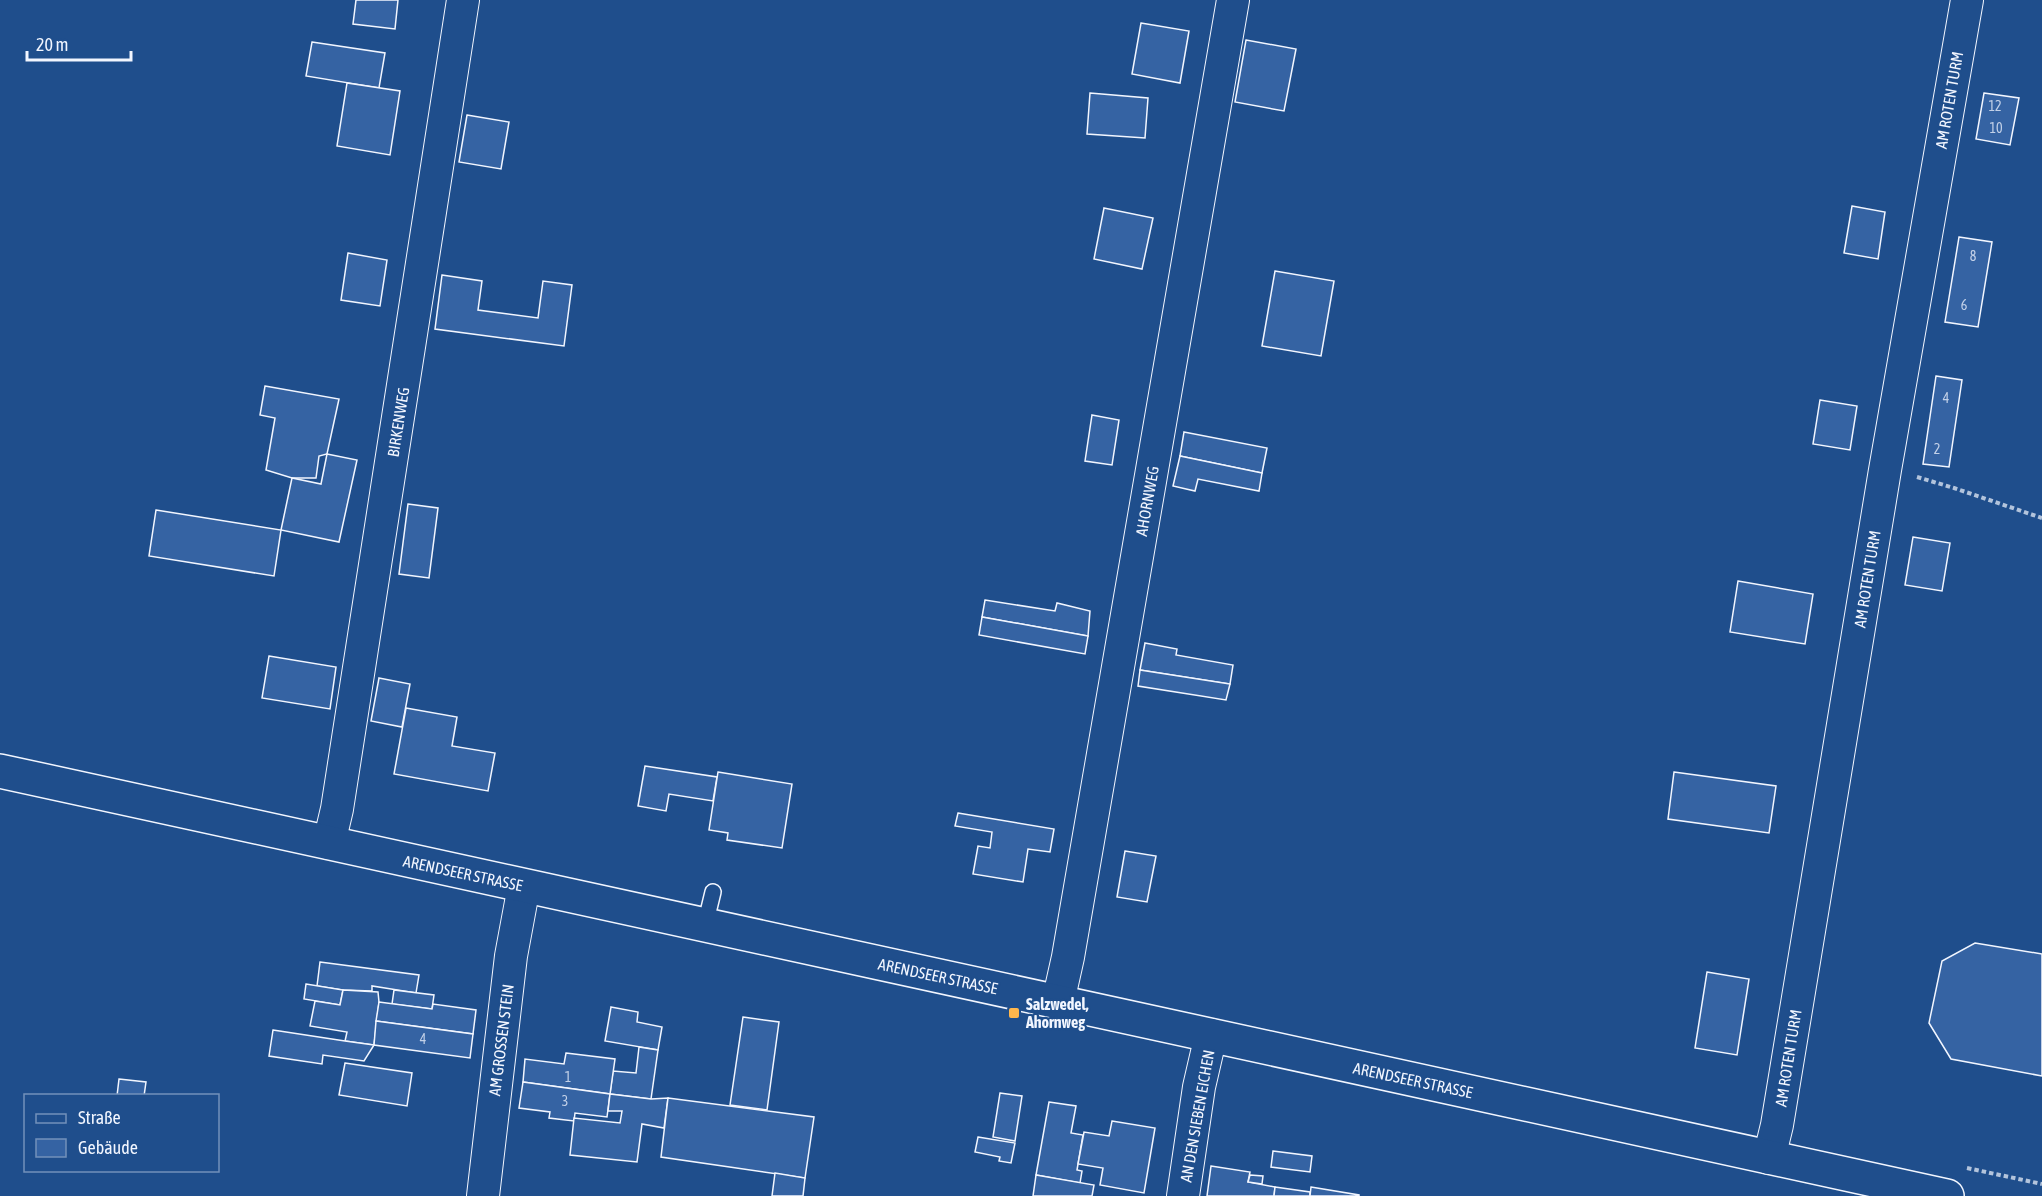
<svg xmlns="http://www.w3.org/2000/svg" width="2042" height="1196" viewBox="0 0 2042 1196" font-family="'Asap Condensed',sans-serif">
<rect width="100%" height="100%" fill="#1f4e8c"/>
<g fill="#3563a3" stroke="#f2f6ff" stroke-width="1.5">
<polygon points="356,0 398,0 395,29 353,24"/>
<polygon points="1141,23 1189,31 1180,83 1132,74"/>
<polygon points="1246,40 1296,49 1284,111 1235,102"/>
<polygon points="312,42 385,53 379,88 306,76"/>
<polygon points="347,83 400,91 390,155 337,146"/>
<polygon points="1090,93 1148,98 1145,138 1087,134"/>
<polygon points="1984,93 2019,98 2010,145 1976,139"/>
<polygon points="467,115 509,122 501,169 459,162"/>
<polygon points="1852,206 1885,212 1878,259 1844,253"/>
<polygon points="1104,208 1153,218 1142,269 1094,259"/>
<polygon points="1959,237 1992,242 1978,327 1945,322"/>
<polygon points="348,253 387,260 380,306 341,300"/>
<polygon points="1275,271 1334,281 1321,356 1262,346"/>
<polygon points="442,275 482,281 478,310 538,318 543,281 572,285 564,346 435,329"/>
<polygon points="1936,376 1962,380 1949,467 1923,464"/>
<polygon points="265,386 339,399 327,454 319,456 316,478 292,478 266,470 275,418 260,415"/>
<polygon points="1820,400 1857,406 1850,450 1813,444"/>
<polygon points="1092,415 1119,420 1112,465 1085,461"/>
<polygon points="1184,432 1267,448 1262,473 1180,456"/>
<polygon points="327,454 357,460 339,542 281,530 292,478 321,484"/>
<polygon points="1180,456 1262,473 1259,491 1198,479 1195,491 1173,486"/>
<polygon points="408,504 438,508 429,578 399,574"/>
<polygon points="156,510 281,530 274,576 149,556"/>
<polygon points="1913,537 1950,543 1942,591 1905,585"/>
<polygon points="1738,581 1813,594 1805,644 1730,632"/>
<polygon points="985,600 1055,611 1057,603 1090,611 1088,636 982,617"/>
<polygon points="982,617 1088,636 1085,654 979,635"/>
<polygon points="1145,643 1177,649 1176,655 1233,665 1230,684 1140,670"/>
<polygon points="269,656 336,667 330,709 262,698"/>
<polygon points="1140,670 1230,684 1226,700 1138,686"/>
<polygon points="379,678 410,684 402,727 371,721"/>
<polygon points="406,708 457,717 452,746 495,753 488,791 394,774"/>
<polygon points="645,766 717,777 713,801 669,794 666,811 638,806"/>
<polygon points="718,772 792,784 782,848 727,840 728,833 709,830"/>
<polygon points="1674,772 1776,786 1769,833 1668,819"/>
<polygon points="958,813 1054,829 1050,852 1028,849 1023,882 973,874 978,846 990,848 992,832 955,826"/>
<polygon points="1125,851 1156,856 1147,902 1117,897"/>
<polygon points="1975,943 2042,954 2042,1076 1951,1059 1929,1023 1942,961"/>
<polygon points="320,962 419,975 416,993 372,986 372,991 343,990 317,986"/>
<polygon points="1707,972 1749,979 1737,1055 1695,1048"/>
<polygon points="306,984 343,990 340,1005 304,999"/>
<polygon points="343,990 378,992 379,1002 374,1045 345,1041 347,1032 310,1026 315,1001 340,1005"/>
<polygon points="394,990 434,995 432,1009 392,1004"/>
<polygon points="379,1002 432,1009 433,1004 476,1010 473,1034 376,1021"/>
<polygon points="611,1007 638,1012 637,1022 662,1027 658,1050 605,1041"/>
<polygon points="743,1017 779,1022 767,1110 730,1105"/>
<polygon points="376,1021 473,1034 470,1058 374,1045"/>
<polygon points="273,1030 345,1041 374,1045 364,1061 323,1055 322,1064 269,1056"/>
<polygon points="639,1047 658,1050 651,1099 610,1094 613,1071 636,1073"/>
<polygon points="566,1053 615,1059 610,1094 523,1082 525,1059 564,1064"/>
<polygon points="345,1063 412,1073 407,1106 339,1095"/>
<polygon points="119,1079 146,1082 144,1096 117,1096"/>
<polygon points="523,1082 610,1094 607,1117 575,1113 574,1121 549,1118 550,1112 519,1108"/>
<polygon points="1000,1093 1022,1096 1015,1141 993,1137"/>
<polygon points="610,1094 651,1099 668,1098 664,1128 642,1124 637,1162 570,1155 574,1118 620,1123 622,1111 608,1111"/>
<polygon points="668,1098 814,1117 805,1178 661,1157"/>
<polygon points="1049,1102 1076,1106 1071,1133 1083,1135 1077,1170 1082,1171 1080,1183 1036,1175"/>
<polygon points="1112,1121 1155,1128 1144,1193 1100,1185 1103,1168 1078,1164 1084,1132 1109,1136"/>
<polygon points="978,1137 1015,1143 1011,1163 999,1161 1000,1157 975,1152"/>
<polygon points="1273,1151 1312,1156 1310,1172 1271,1167"/>
<polygon points="1211,1166 1250,1172 1248,1182 1275,1187 1274,1196 1207,1196"/>
<polygon points="775,1173 805,1178 803,1196 772,1196"/>
<polygon points="1036,1175 1094,1185 1092,1196 1033,1196"/>
<polygon points="1250,1175 1263,1176 1262,1184 1248,1182"/>
<polygon points="1275,1187 1310,1192 1310,1196 1274,1196"/>
<polygon points="1311,1187 1359,1195 1359,1196 1310,1196"/>
</g>
<g fill="none" stroke-linecap="round" stroke-linejoin="round">
<g stroke="#f2f6ff" stroke-width="18">
<polyline id="lane" points="705,925 713,892"/>
</g>
<g stroke="#f2f6ff" stroke-width="34">
<g id="street">
<polyline points="329,843 337,809 463,0"/>
<polyline points="1058,1002 1068,957 1233,0"/>
<polyline points="1769,1158 1777,1125 1885,470 1967,0"/>
<polyline points="483,1196 511,956 524,886"/>
<polyline points="1183,1196 1199,1087 1211,1035"/>
</g>
</g>
<g stroke="#f2f6ff" stroke-width="36">
<polyline id="primary" points="0,771 1947,1196"/>
</g>
<g stroke="#b3c4dc" stroke-width="4" stroke-dasharray="4.5 3" stroke-linecap="butt">
<polyline points="1917,477 1954,488 2042,518"/>
<polyline points="1967,1168 2042,1184"/>
</g>
<use href="#lane" stroke="#1f4e8c" stroke-width="15"/>
<use href="#street" stroke="#1f4e8c" stroke-width="32"/>
<use href="#primary" stroke="#1f4e8c" stroke-width="33"/>
</g>
<rect fill="#ffb74d" stroke="#1f4e8c" stroke-width="2" x="1008" y="1007" width="12" height="12" rx="3"/>
<g text-anchor="middle" dominant-baseline="central" stroke-width="4.5" stroke-linejoin="round" paint-order="stroke">
<g font-size="14" fill="#c3d1e8">
<text x="1995" y="106">12</text>
<text x="1996" y="128">10</text>
<text x="1973" y="256">8</text>
<text x="1964" y="305">6</text>
<text x="1946" y="398">4</text>
<text x="1937" y="449">2</text>
<text x="423" y="1039">4</text>
<text x="568" y="1077">1</text>
<text x="565" y="1101">3</text>
</g>
<g font-size="16" fill="#f2f6ff" stroke="#1f4e8c">
<text transform="translate(1949 100) rotate(-80)">AM ROTEN TURM</text>
<text transform="translate(398 422) rotate(-81)">BIRKENWEG</text>
<text transform="translate(1147 501) rotate(-80)">AHORNWEG</text>
<text transform="translate(1867 579) rotate(-81)">AM ROTEN TURM</text>
<text transform="translate(463 873) rotate(12)">ARENDSEER STRASSE</text>
<text transform="translate(938 976) rotate(12)">ARENDSEER STRASSE</text>
<text transform="translate(501 1040) rotate(-83)">AM GROSSEN STEIN</text>
<text transform="translate(1788 1058) rotate(-81)">AM ROTEN TURM</text>
<text transform="translate(1413 1080) rotate(12)">ARENDSEER STRASSE</text>
<text transform="translate(1197 1116) rotate(-80)">AN DEN SIEBEN EICHEN</text>
</g>
<g font-size="16" font-weight="bold" fill="#f2f6ff" stroke="#1f4e8c" text-anchor="start">
<text x="1026" y="1004">Salzwedel,<tspan x="1026" dy="18">Ahornweg</tspan></text>
</g>
</g>
<rect x="24" y="1094" width="195" height="78" fill="#1f4e8c" stroke="#7391ba" stroke-width="1.5"/>
<rect x="36" y="1114" width="30" height="9" fill="#1f4e8c" stroke="#7391ba" stroke-width="1.5"/>
<text x="78" y="1124" font-size="18" fill="#f2f6ff">Straße</text>
<rect x="36" y="1139" width="30" height="18" fill="#3563a3" stroke="#7391ba" stroke-width="1.5"/>
<text x="78" y="1154" font-size="18" fill="#f2f6ff">Gebäude</text>
<path d="M27 51v9h104v-9" fill="none" stroke="#f2f6ff" stroke-width="3"/>
<text x="36" y="51" font-size="18" fill="#f2f6ff" stroke="#1f4e8c" stroke-width="4.5" paint-order="stroke">20 m</text>
</svg>
